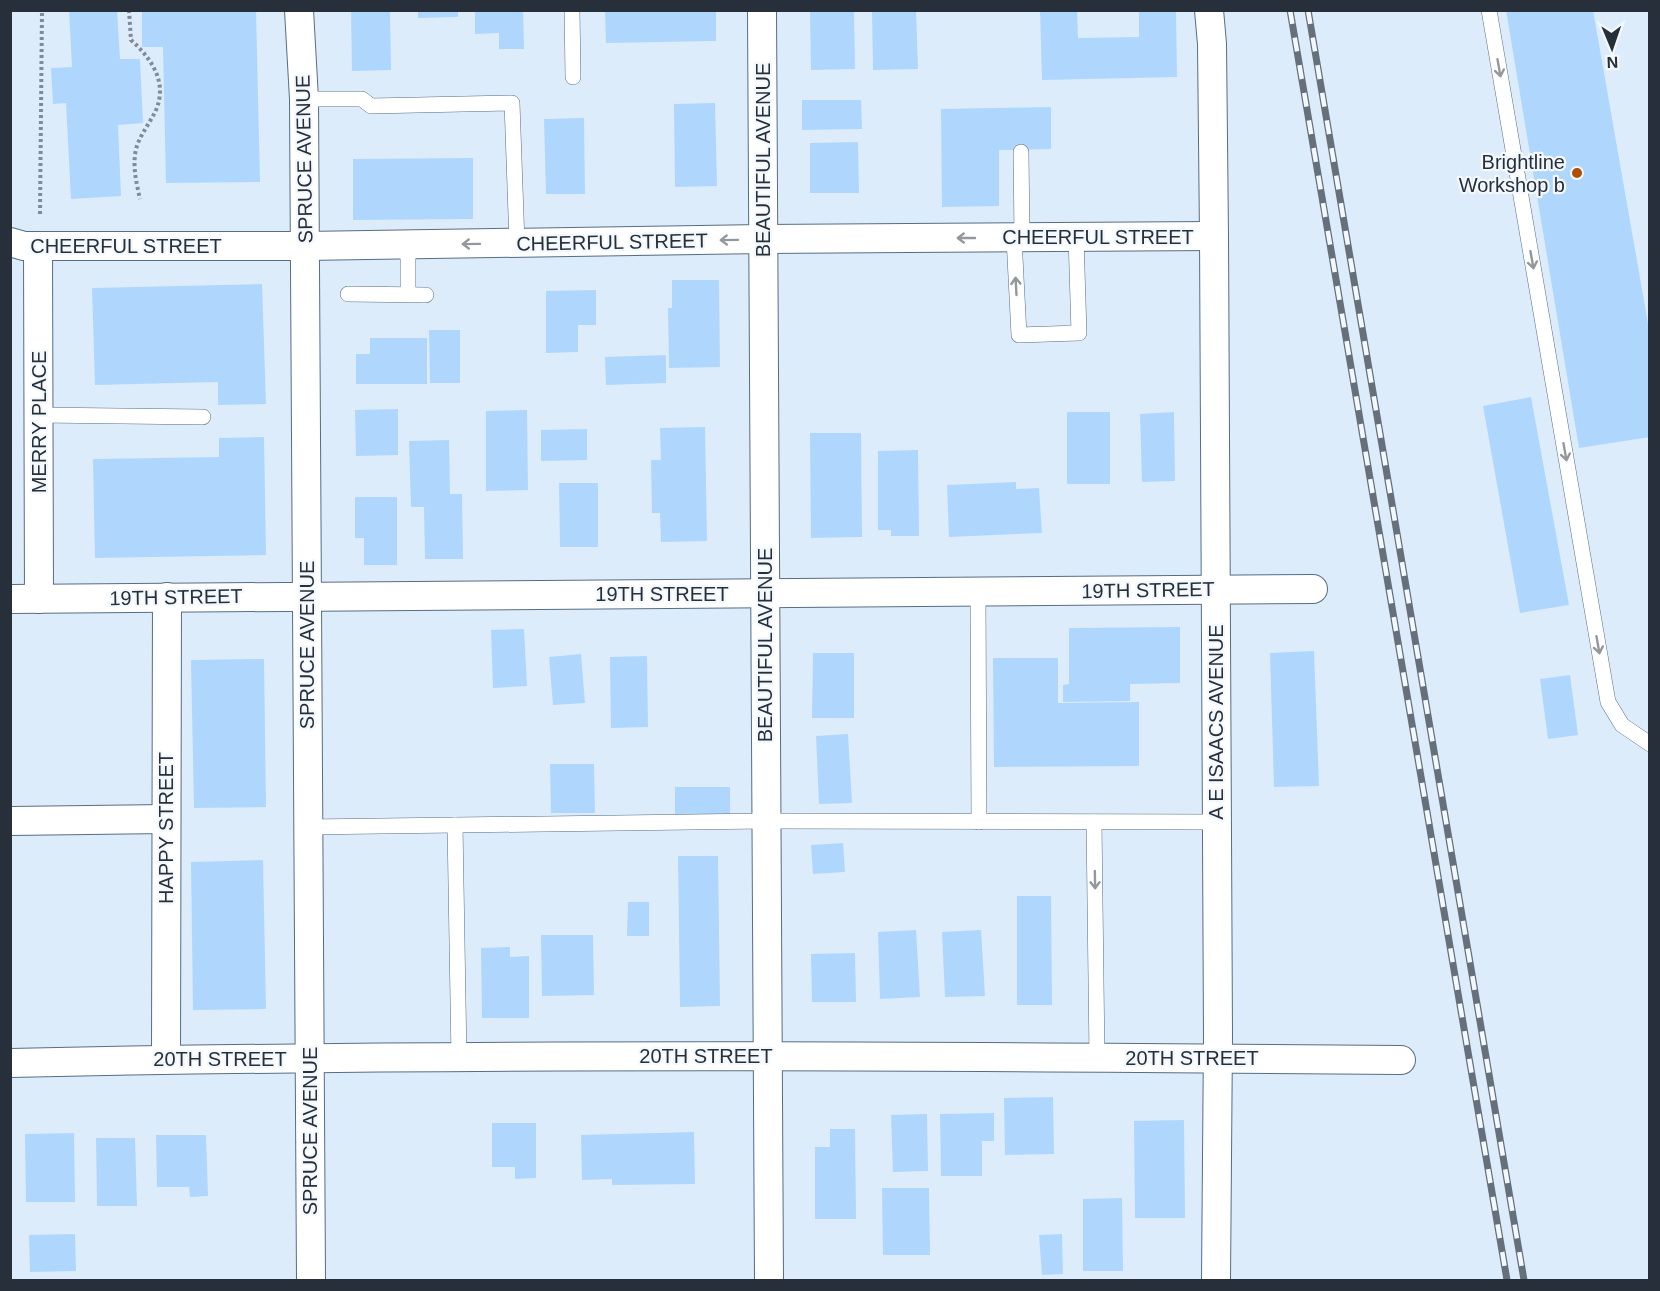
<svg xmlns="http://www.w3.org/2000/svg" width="1660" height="1291" viewBox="0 0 1660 1291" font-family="Helvetica,sans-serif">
<rect width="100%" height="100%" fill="#ddecfa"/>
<g fill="#afd7fe">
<polygon points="69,10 117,10 120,59 140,59 143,123 118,125 121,196 71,199 66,103 53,104 51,68 72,67"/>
<polygon points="142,10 256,10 260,182 166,183 163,47 142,47"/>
<polygon points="351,10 390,10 391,70 352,71"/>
<polygon points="418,10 458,10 458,17 418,18"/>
<polygon points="475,10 523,10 524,49 499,49 499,33 475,34"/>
<polygon points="605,10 716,10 716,41 606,43"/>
<polygon points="810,10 854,10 855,69 811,70"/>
<polygon points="872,10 916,10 918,69 873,70"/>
<polygon points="1040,10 1077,10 1078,38 1139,37 1139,10 1176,10 1177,77 1042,80"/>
<polygon points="1506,10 1593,10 1650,335 1650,437 1579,448"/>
<polygon points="802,100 861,100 862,129 802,130"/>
<polygon points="715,103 717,186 675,187 674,104"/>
<polygon points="1051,107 1051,149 999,150 999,206 942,207 941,109"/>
<polygon points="584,118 585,194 546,194 544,119"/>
<polygon points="858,142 859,193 810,193 810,143"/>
<polygon points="473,158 473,219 353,220 353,159"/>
<polygon points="672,280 719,280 720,367 669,368 668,308 672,308"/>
<polygon points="262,284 266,404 218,405 218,382 95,385 92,288"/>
<polygon points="596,290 596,325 578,325 578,352 546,353 546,291"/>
<polygon points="429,330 460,330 460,383 430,383"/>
<polygon points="370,338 427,338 427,384 356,384 356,354 370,354"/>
<polygon points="666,355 666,383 606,385 605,357"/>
<polygon points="1531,397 1569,605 1520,613 1483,406"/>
<polygon points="398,409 398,455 356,456 355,410"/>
<polygon points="527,410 528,490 486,491 486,411"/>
<rect x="1067" y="412" width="43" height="72"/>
<polygon points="1174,412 1175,481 1142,482 1140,414"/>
<polygon points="705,427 707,541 661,542 660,513 652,513 651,460 661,460 660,428"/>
<polygon points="587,429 587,460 541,461 541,430"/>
<polygon points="810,433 861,433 862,537 811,538"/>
<polygon points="264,437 266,555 95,558 93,459 219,457 219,438"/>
<polygon points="449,440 450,494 462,494 463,559 425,559 424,507 411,507 409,441"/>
<polygon points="918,450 919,536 891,536 891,530 878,530 878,451"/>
<polygon points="1016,482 1016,489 1039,488 1042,533 949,537 947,485"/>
<polygon points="559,483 598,483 598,547 560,547"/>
<polygon points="355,497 397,497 397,565 364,565 364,538 355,538"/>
<polygon points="1180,627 1180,683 1130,684 1130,701 1063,702 1063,685 1069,684 1069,628"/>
<polygon points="524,629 527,686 493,688 491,630"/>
<polygon points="1314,651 1319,786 1274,787 1270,653"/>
<polygon points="813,653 854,653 854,718 812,718"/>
<polygon points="581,654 585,703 553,705 549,657"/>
<polygon points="647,656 648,727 611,728 610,657"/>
<polygon points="993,658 1058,658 1058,703 1139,702 1139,766 994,767"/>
<polygon points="264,659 266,807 194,808 191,660"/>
<polygon points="1570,675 1578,735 1548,739 1540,679"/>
<polygon points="848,734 852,803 819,804 816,736"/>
<polygon points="550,764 594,764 595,813 551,813"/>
<rect x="675" y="787" width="55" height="29"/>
<polygon points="843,843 845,872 813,874 811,845"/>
<polygon points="678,856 718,856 720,1006 680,1007"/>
<polygon points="263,860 266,1009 193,1010 191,862"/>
<polygon points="1017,896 1051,896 1052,1005 1017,1005"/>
<polygon points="628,902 649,902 649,936 627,936"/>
<polygon points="916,930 920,997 880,999 878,932"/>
<polygon points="981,930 985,996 945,997 942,932"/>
<polygon points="541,935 593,935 594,995 542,996"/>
<polygon points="510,947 510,957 529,956 529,1018 482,1018 481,948"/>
<polygon points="855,953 856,1002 812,1002 811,954"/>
<polygon points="1053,1097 1054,1154 1005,1155 1004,1098"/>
<polygon points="994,1113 994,1141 982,1141 982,1176 941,1176 940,1114"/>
<polygon points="927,1114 928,1171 893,1172 891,1115"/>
<polygon points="1184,1120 1185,1218 1135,1218 1134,1121"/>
<polygon points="492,1123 536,1123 536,1178 515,1179 515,1167 492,1167"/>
<polygon points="830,1129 855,1129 856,1219 815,1219 815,1147 830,1147"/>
<polygon points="694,1132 695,1184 612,1185 612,1179 582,1180 581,1135"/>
<polygon points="74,1133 75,1202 26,1202 25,1134"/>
<polygon points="156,1135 206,1135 208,1196 190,1197 189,1187 157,1187"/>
<polygon points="96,1138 135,1138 137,1206 97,1206"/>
<polygon points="882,1188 929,1188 930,1255 883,1255"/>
<polygon points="1122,1198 1123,1271 1083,1271 1083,1199"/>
<polygon points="75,1234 76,1271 30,1272 29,1235"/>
<polygon points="1062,1234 1063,1274 1042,1275 1039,1235"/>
</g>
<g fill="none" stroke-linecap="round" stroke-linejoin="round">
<g stroke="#576d83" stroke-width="16">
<g id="service">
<polyline points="572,10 573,77"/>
<polyline points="1489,10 1608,702 1622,725 1650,744"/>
<polyline points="304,99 362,99 371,106 512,103 517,243"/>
<polyline points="1021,152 1022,238"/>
<polyline points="1014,238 1019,335 1079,333 1076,237"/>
<polyline points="348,294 426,295"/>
<polyline points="408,294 408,244"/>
<polyline points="39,415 203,417"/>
<polyline points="978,592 979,822"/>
<polyline points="1094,822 1097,1058"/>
<polyline points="455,825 459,1058"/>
<polyline points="308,827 766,821 1216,822"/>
</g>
</g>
<g stroke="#576d83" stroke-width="30">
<g id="minor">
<polyline points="299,10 304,99 311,1280"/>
<polyline points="762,10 769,1280"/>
<polyline points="1209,10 1212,44 1214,236 1218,1036 1216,1280"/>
<polyline points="10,242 24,246 305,246 763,239 1214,236"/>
<polyline points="38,246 39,599"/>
<polyline points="10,599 1313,589"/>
<polyline points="10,821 166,819"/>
<polyline points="166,1059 167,597"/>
<path d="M10 1063C474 1053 938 1056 1401 1060"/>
</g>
</g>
<g stroke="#7f8b97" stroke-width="4" stroke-dasharray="3 3" stroke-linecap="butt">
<path d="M129 10 131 40C151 58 168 82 156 110 151 121 143 131 138 143 131 161 136 181 140 199"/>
<polyline points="40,214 42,10"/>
</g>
<use href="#service" stroke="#fff" stroke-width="15"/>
<use href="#minor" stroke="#fff" stroke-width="28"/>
<g stroke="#65707b" stroke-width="7">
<g id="rail">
<polyline points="1290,10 1507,1280"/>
<polyline points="1308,10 1524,1280"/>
</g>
</g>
<use href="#rail" stroke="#f3f8fd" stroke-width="4.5" stroke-dasharray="14" stroke-linecap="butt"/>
</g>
<defs><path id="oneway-shaft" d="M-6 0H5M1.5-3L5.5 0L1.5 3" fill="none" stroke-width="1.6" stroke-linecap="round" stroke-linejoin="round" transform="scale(1.5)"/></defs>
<g stroke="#93989c">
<use href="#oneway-shaft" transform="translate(1499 68) rotate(80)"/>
<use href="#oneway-shaft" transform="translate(966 238) rotate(180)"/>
<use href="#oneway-shaft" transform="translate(729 240) rotate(179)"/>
<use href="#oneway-shaft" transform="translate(471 244) rotate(179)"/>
<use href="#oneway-shaft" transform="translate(1532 260) rotate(80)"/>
<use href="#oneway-shaft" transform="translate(1016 286) rotate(-93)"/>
<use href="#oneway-shaft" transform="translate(1565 452) rotate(80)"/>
<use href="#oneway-shaft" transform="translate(1598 645) rotate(80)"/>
<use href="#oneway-shaft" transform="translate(1095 880) rotate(89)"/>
</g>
<circle fill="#ae4f00" stroke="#f3f8fd" stroke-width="2" cx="1577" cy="173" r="6"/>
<g text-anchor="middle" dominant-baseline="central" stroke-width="4.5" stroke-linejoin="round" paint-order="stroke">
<g font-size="20" fill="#27303a" stroke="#f3f8fd">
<text transform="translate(304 159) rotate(-91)">SPRUCE AVENUE</text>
<text transform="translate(763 160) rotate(-90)">BEAUTIFUL AVENUE</text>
<text x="1098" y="237">CHEERFUL STREET</text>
<text transform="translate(612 242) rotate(-1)">CHEERFUL STREET</text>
<text x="126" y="246">CHEERFUL STREET</text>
<text transform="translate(39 422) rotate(-90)">MERRY PLACE</text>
<text transform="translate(1148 590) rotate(-1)">19TH STREET</text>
<text x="662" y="594">19TH STREET</text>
<text transform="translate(176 597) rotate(-1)">19TH STREET</text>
<text transform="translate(307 645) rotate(-90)">SPRUCE AVENUE</text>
<text transform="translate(765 645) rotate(-90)">BEAUTIFUL AVENUE</text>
<text transform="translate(1216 722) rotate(-90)">A E ISAACS AVENUE</text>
<text transform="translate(166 828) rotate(-90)">HAPPY STREET</text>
<text x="706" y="1056">20TH STREET</text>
<text x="1192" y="1058">20TH STREET</text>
<text x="220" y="1059">20TH STREET</text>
<text transform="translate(310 1131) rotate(-90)">SPRUCE AVENUE</text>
</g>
<g font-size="20" fill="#27303a" stroke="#f3f8fd" text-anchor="end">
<text x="1565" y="162">Brightline<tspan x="1565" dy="23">Workshop b</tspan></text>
</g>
</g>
<rect width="1660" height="1291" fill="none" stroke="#27303a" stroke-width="24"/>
<g transform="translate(1612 48) rotate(178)" stroke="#f3f8fd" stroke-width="4.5" paint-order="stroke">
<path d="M0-4.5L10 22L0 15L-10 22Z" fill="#27303a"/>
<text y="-9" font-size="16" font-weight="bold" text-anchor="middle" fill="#27303a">N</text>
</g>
</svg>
